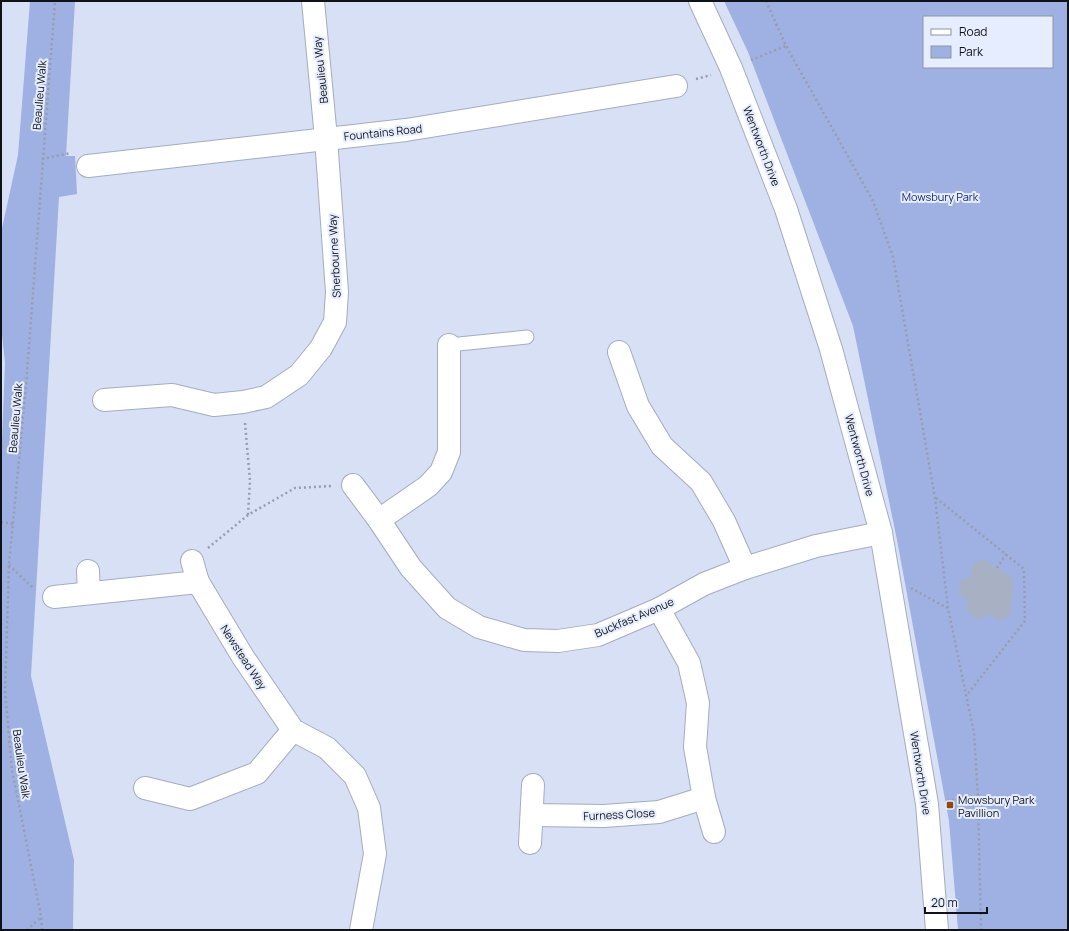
<svg xmlns="http://www.w3.org/2000/svg" width="1069" height="931" viewBox="0 0 1069 931" font-family="Manrope,sans-serif">
<rect width="100%" height="100%" fill="#d7e0f5"/>
<g fill="#9eb1e2" fill-rule="evenodd">
<polygon points="30,1 75,1 66,156 75,156 77,194 59,197 31,676 74,860 73,930 1,930 1,465 5,363 1,325 1,233 18,155"/>
<path d="M724 1H1068V930H958L949 821 897 540 853 326 748 52ZM924 17H1052V67H924Z"/>
</g>
<polygon fill="#a8b0c4" points="984,559 1013,579 1011,615 999,621 990,614 979,620 967,612 968,601 959,594 960,581 971,576 972,565"/>
<g fill="none" stroke-linecap="round" stroke-linejoin="round">
<g stroke="#a4acc0" stroke-width="15">
<polyline id="lane" points="449,345 527,337"/>
</g>
<g stroke="#a4acc0" stroke-width="24">
<g id="street">
<polyline points="88,166 406,130 676,86"/>
<polyline points="619,352 638,406 662,446 701,482 724,521 745,568"/>
<polyline points="104,400 172,395 214,405 243,402 266,397 299,375 321,348 335,322 337,292 326,138 313,1"/>
<polyline points="353,485 379,520 411,568 447,608 479,627 524,640 558,641 598,635 659,609 704,584 745,568 816,546 881,533"/>
<polyline points="379,520 428,486 441,472 449,452 449,345"/>
<polyline points="192,561 198,582"/>
<polyline points="88,571 89,592"/>
<polyline points="54,597 198,582 243,657 293,730 327,748 355,776 369,808 375,854 361,930"/>
<polyline points="145,788 190,799 257,773 293,730"/>
<polyline points="704,798 714,832"/>
<polyline points="532,815 604,816 659,812 704,798 695,747 698,703 689,663 659,609"/>
<polyline points="530,843 533,785"/>
</g>
</g>
<g stroke="#a4acc0" stroke-width="24">
<polyline id="secondary" points="700,1 731,68 786,209 831,349 881,533 927,804 937,930"/>
</g>
<g stroke="#969dad" stroke-width="2.5" stroke-dasharray="2 3" stroke-linecap="butt">
<polyline points="766,1 786,46 873,201 893,257 935,498 948,608 974,733 978,797 981,930"/>
<polyline points="751,60 786,46"/>
<polyline points="696,79 711,75"/>
<polyline points="42,159 71,153"/>
<polyline points="245,423 250,481 248,515"/>
<polyline points="936,498 1024,569 1025,621 966,696"/>
<polyline points="1,522 13,524"/>
<polyline points="208,548 248,515 295,488 332,486"/>
<polyline points="9,565 31,586 35,588"/>
<polyline points="997,568 1006,554"/>
<polyline points="911,588 947,608"/>
<polyline points="947,801 978,797"/>
<polyline points="27,930 41,917"/>
<polyline points="42,930 41,916 12,770 5,691 9,564 26,386 55,1"/>
</g>
<use href="#lane" stroke="#fff" stroke-width="13"/>
<use href="#street" stroke="#fff" stroke-width="22"/>
<use href="#secondary" stroke="#fff" stroke-width="22"/>
</g>
<rect fill="#8c4d12" stroke="#e6edfe" stroke-width="1.5" x="946" y="801" width="8" height="8" rx="2"/>
<g text-anchor="middle" dominant-baseline="central" stroke-width="4" stroke-linejoin="round" paint-order="stroke">
<g font-size="11" fill="#0f1219" stroke="#e6edfe">
<text transform="translate(320 70) rotate(-96)">Beaulieu Way</text>
<text transform="translate(39 95) rotate(-85)">Beaulieu Walk</text>
<text transform="translate(383 132) rotate(-6)">Fountains Road</text>
<text transform="translate(762 146) rotate(69)">Wentworth Drive</text>
<text transform="translate(334 256) rotate(-93)">Sherbourne Way</text>
<text transform="translate(15 418) rotate(-85)">Beaulieu Walk</text>
<text transform="translate(860 455) rotate(75)">Wentworth Drive</text>
<text transform="translate(634 617) rotate(-23)">Buckfast Avenue</text>
<text transform="translate(244 657) rotate(57)">Newstead Way</text>
<text transform="translate(22 764) rotate(82)">Beaulieu Walk</text>
<text transform="translate(921 773) rotate(81)">Wentworth Drive</text>
<text transform="translate(619 814) rotate(-3)">Furness Close</text>
</g>
<g font-size="11" fill="#162776" stroke="#e6edfe">
<text x="940" y="196">Mowsbury Park</text>
</g>
<g font-size="11" fill="#0f1219" stroke="#e6edfe" text-anchor="start">
<text x="958" y="799">Mowsbury Park<tspan x="958" dy="13">Pavillion</tspan></text>
</g>
</g>
<rect width="1069" height="931" fill="none" stroke="#0f1219" stroke-width="4"/>
<rect x="923" y="16" width="130" height="52" fill="#e6edfe" stroke="#9095a2"/>
<rect x="931" y="29" width="20" height="6" fill="#ffffff" stroke="#9095a2"/>
<text x="959" y="36" font-size="12" fill="#0f1219">Road</text>
<rect x="931" y="46" width="20" height="12" fill="#9eb1e2" stroke="#9095a2"/>
<text x="959" y="56" font-size="12" fill="#0f1219">Park</text>
<path d="M925 907v6h62v-6" fill="none" stroke="#0f1219" stroke-width="2"/>
<text x="931" y="907" font-size="12" fill="#0f1219" stroke="#e6edfe" stroke-width="3" paint-order="stroke">20 m</text>
</svg>
